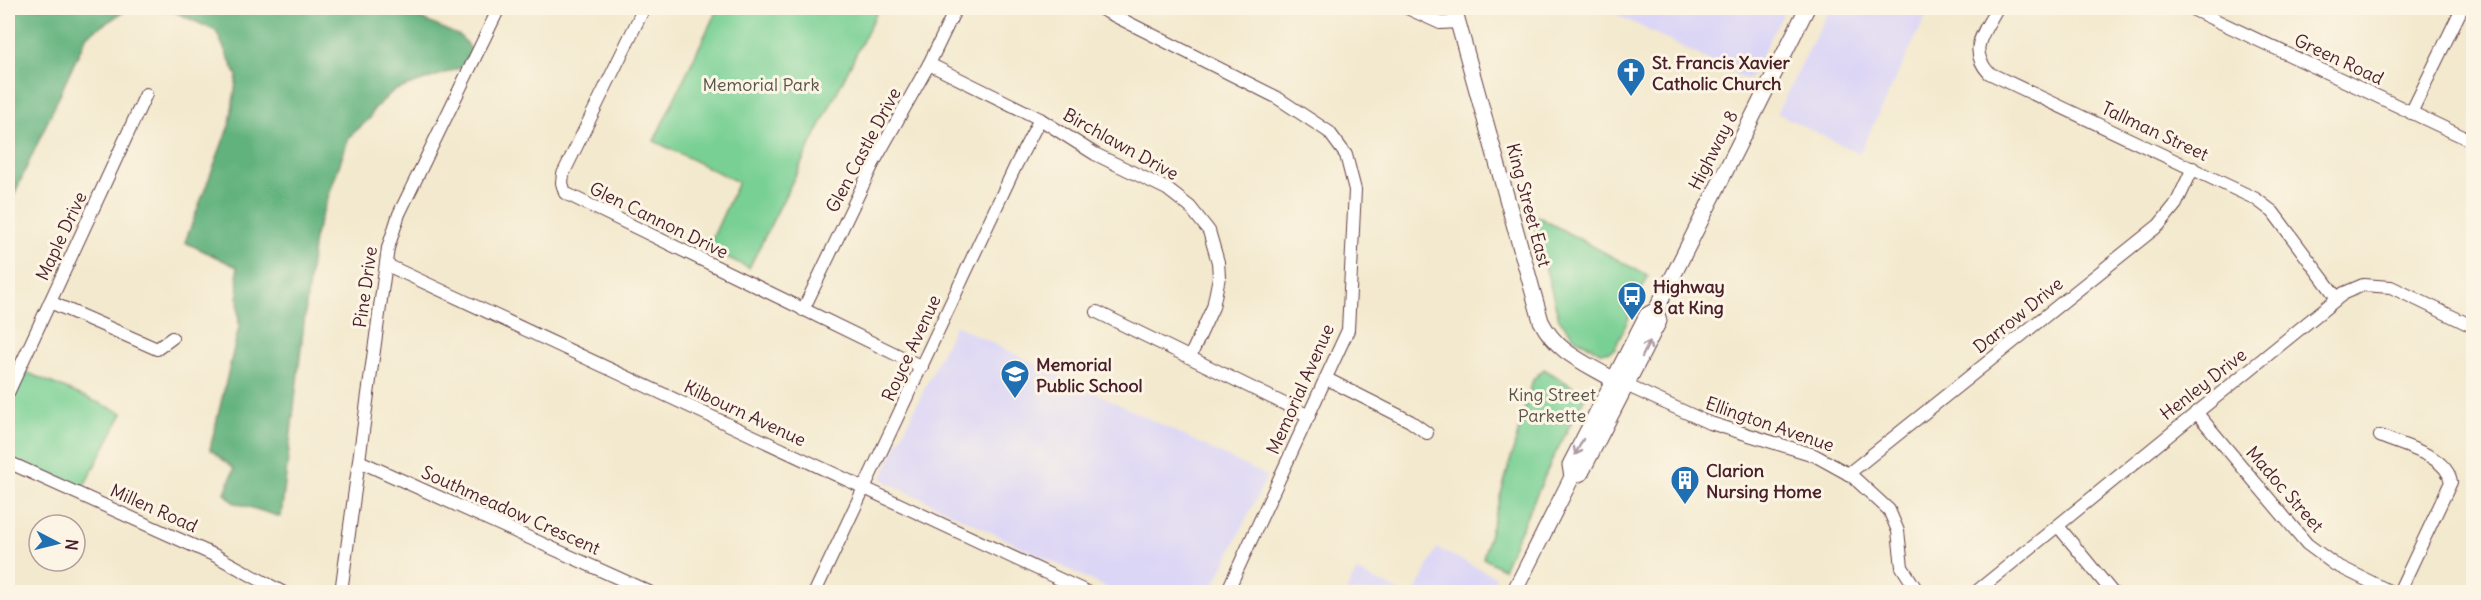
<svg xmlns="http://www.w3.org/2000/svg" width="2481" height="600" viewBox="0 0 2481 600" font-family="Delius,sans-serif">
<rect width="100%" height="100%" fill="#fcf5e5"/>
<filter id="ink" filterUnits="userSpaceOnUse"><feTurbulence type="fractalNoise" baseFrequency=".0167" numOctaves="2"/><feDisplacementMap in="SourceGraphic" scale="12" xChannelSelector="R" yChannelSelector="G"/><feConvolveMatrix kernelMatrix="1 2 1 2 8 2 1 2 1" color-interpolation-filters="sRGB"/></filter>
<filter id="wash" filterUnits="userSpaceOnUse"><feTurbulence type="fractalNoise" baseFrequency=".008" numOctaves="4" result="noise"/><feDisplacementMap in="SourceGraphic" scale="24" xChannelSelector="R" yChannelSelector="G"/><feGaussianBlur stdDeviation="1.35" result="paint"/><feColorMatrix in="noise" values="0 0 0 0 0 0 0 0 0 0 0 0 0 0 0 0 0 1.4 0 .05"/><feComposite in="paint" operator="in"/></filter>
<g filter="url(#wash)">
<rect width="100%" height="100%" fill="#f3e9ce"/>
<g fill="#dcd6f6">
<polygon points="1603,8 1786,8 1749,80"/>
<polygon points="1830,8 1930,8 1859,154 1777,113"/>
<polygon points="955,325 1267,476 1211,592 1115,592 881,479"/>
<polygon points="1437,548 1496,577 1489,592 1415,592"/>
<polygon points="1356,571 1401,592 1346,592"/>
</g>
<g fill="#79d094" stroke="#627860" stroke-width="1.5">
<polygon points="718,8 879,8 749,268 708,248 738,182 654,141"/>
<polygon points="1531,213 1648,276 1615,348 1609,352 1600,352 1575,338 1559,319"/>
<polygon points="1544,369 1586,395 1553,458 1503,569 1483,558 1533,380"/>
<polygon points="21,370 123,413 80,493 8,458 8,399"/>
</g>
<polygon fill="#62b27e" stroke="#566854" stroke-width="1.5" points="8,8 396,8 460,36 472,50 463,67 393,91 373,110 370,118 349,137 314,238 281,517 233,502 225,493 234,469 210,449 239,327 237,267 185,242 230,123 237,76 216,31 173,11 128,9 87,35 8,208"/>
</g>
<g filter="url(#ink)">
<g fill="none" stroke-linecap="round" stroke-linejoin="round">
<g stroke="#633d43" stroke-width="14">
<g id="minor">
<polyline points="644,8 563,174 562,183 565,193 922,367"/>
<polyline points="1099,8 1276,97 1329,132 1346,155 1355,190 1348,330 1227,592"/>
<polyline points="1407,8 1440,23 1459,22"/>
<path d="M1997 8C1984 33 1967 49 1989 73L2256 199 2273 212 2337 298"/>
<polyline points="2190,8 2474,142"/>
<polyline points="929,64 1040,119 1095,154 1167,189 1190,207 1209,231 1218,262 1219,277 1213,307 1190,357"/>
<polyline points="2411,113 2462,8"/>
<polyline points="387,265 1087,592"/>
<polyline points="50,302 157,349 172,338"/>
<polyline points="803,310 874,162 929,64 956,8"/>
<polyline points="1097,312 1309,416"/>
<polyline points="1327,379 1410,421 1427,433"/>
<polyline points="1619,382 1707,422 1814,455 1852,476 1889,510 1898,531 1902,567 1918,592"/>
<polyline points="8,393 146,94"/>
<polyline points="2196,412 2307,544 2334,564 2391,592"/>
<path d="M2380 436C2403 446 2447 455 2451 482L2399 592"/>
<polyline points="359,461 649,592"/>
<polyline points="8,462 216,556 282,592"/>
<polyline points="1848,474 2159,225 2176,204 2193,168"/>
<polyline points="2058,526 2112,592"/>
<polyline points="341,592 388,248 399,214 499,8"/>
<polyline points="815,592 1016,165 1040,119"/>
<polyline points="1976,592 2344,293 2363,285 2391,287 2474,327"/>
</g>
</g>
<g stroke="#633d43" stroke-width="17">
<g id="major">
<path d="M1454 8 1541 321C1557 353 1584 362 1614 380"/>
<polyline points="1572,477 1581,473 1659,321 1656,310"/>
<polyline points="1514,592 1572,477 1570,465 1647,315 1656,310 1807,8"/>
</g>
</g>
<use href="#minor" stroke="#fff" stroke-width="12"/>
<use href="#major" stroke="#fff" stroke-width="15"/>
</g>
<defs><path id="oneway-shaft" d="M-6 0H5M1.5-3L5.5 0L1.5 3" fill="none" stroke-width="1.6" stroke-linecap="round" stroke-linejoin="round" transform="scale(1.5)"/></defs>
<g stroke="#ae9aa0">
<use href="#oneway-shaft" transform="translate(1646 349) rotate(-64)"/>
<use href="#oneway-shaft" transform="translate(1579 447) rotate(117)"/>
</g>
</g>
<defs>
<g id="church-pin" transform="scale(1.5)"><path d="M0 17L-7.5 6A9.5 9.5 0 1 1 7.5 6Z" fill="#1f6fb2" stroke="#fcf5e5"/><path d="M-1.2-6h2.4v3.5h3.3v2.4h-3.3V6h-2.4V-.1h-3.3v-2.4h3.3Z" fill="#fff"/></g>
<g id="bus-pin" transform="scale(1.5)"><path d="M0 17L-7.5 6A9.5 9.5 0 1 1 7.5 6Z" fill="#1f6fb2" stroke="#fcf5e5"/><path d="M-5-6H5V4H4V6H2V4H-2V6H-4V4H-5ZM-3.5-4V0h7V-4ZM-3.5 1.2v1.5H-2V1.2ZM2 1.2v1.5H3.5V1.2Z" fill="#fff"/></g>
<g id="school-pin" transform="scale(1.5)"><path d="M0 17L-7.5 6A9.5 9.5 0 1 1 7.5 6Z" fill="#1f6fb2" stroke="#fcf5e5"/><path d="M0-5L7-2L0 1L-7-2ZM-4 1L0 2.5L4 1V4Q0 6-4 4Z" fill="#fff"/></g>
<g id="building-pin" transform="scale(1.5)"><path d="M0 17L-7.5 6A9.5 9.5 0 1 1 7.5 6Z" fill="#1f6fb2" stroke="#fcf5e5"/><path d="M-4-6H4V6H1V3H-1V6H-4ZM-2.5-4.3h1.7v1.8h-1.7ZM.8-4.3h1.7v1.8H.8ZM-2.5-1h1.7V.8h-1.7ZM.8-1h1.7V.8H.8Z" fill="#fff"/></g>
</defs>
<g fill-rule="evenodd">
<use href="#church-pin" x="1631" y="72"/>
<use href="#bus-pin" x="1632" y="296"/>
<use href="#school-pin" x="1015" y="374"/>
<use href="#building-pin" x="1685" y="480"/>
</g>
<g text-anchor="middle" dominant-baseline="central" stroke-width="6" stroke-linejoin="round" paint-order="stroke">
<g font-size="18" fill="#4a1f2b" stroke="#fcf5e5">
<text transform="translate(2339 59) rotate(25)">Green Road</text>
<text transform="translate(2155 131) rotate(25)">Tallman Street</text>
<text transform="translate(1121 144) rotate(29)">Birchlawn Drive</text>
<text transform="translate(863 150) rotate(-62)">Glen Castle Drive</text>
<text transform="translate(1713 150) rotate(-63)">Highway 8</text>
<text transform="translate(1529 205) rotate(75)">King Street East</text>
<text transform="translate(659 220) rotate(26)">Glen Cannon Drive</text>
<text transform="translate(61 236) rotate(-65)">Maple Drive</text>
<text transform="translate(365 287) rotate(-82)">Pine Drive</text>
<text transform="translate(2018 315) rotate(-39)">Darrow Drive</text>
<text transform="translate(911 348) rotate(-65)">Royce Avenue</text>
<text transform="translate(2203 384) rotate(-38)">Henley Drive</text>
<text transform="translate(1300 389) rotate(-66)">Memorial Avenue</text>
<text transform="translate(745 413) rotate(25)">Kilbourn Avenue</text>
<text transform="translate(1770 424) rotate(19)">Ellington Avenue</text>
<text transform="translate(2285 489) rotate(49)">Madoc Street</text>
<text transform="translate(154 508) rotate(24)">Millen Road</text>
<text transform="translate(511 510) rotate(24)">Southmeadow Crescent</text>
</g>
<g font-size="18" font-weight="bold" fill="#4a1f2b" stroke="#fcf5e5" text-anchor="start">
<text x="1652" y="62">St. Francis Xavier<tspan x="1652" dy="21">Catholic Church</tspan></text>
<text x="1653" y="286">Highway<tspan x="1653" dy="21">8 at King</tspan></text>
<text x="1036" y="364">Memorial<tspan x="1036" dy="21">Public School</tspan></text>
<text x="1706" y="470">Clarion<tspan x="1706" dy="21">Nursing Home</tspan></text>
</g>
<g font-size="18" fill="#58544a" stroke="#fcf5e5">
<text x="761" y="84">Memorial Park</text>
<text x="1552" y="394">King Street<tspan x="1552" dy="21">Parkette</tspan></text>
</g>
</g>
<rect width="2481" height="600" fill="none" stroke="#fcf5e5" stroke-width="30"/>
<g transform="translate(57 543) rotate(97)"><circle r="28" fill="#fcf5e5" stroke="#b59f9b" stroke-width="1.5"/>
<path d="M0-4.5L10 22L0 15L-10 22Z" fill="#1f6fb2"/>
<text y="-9" font-size="16" font-weight="bold" text-anchor="middle" fill="#4a1f2b">N</text>
</g>
</svg>
